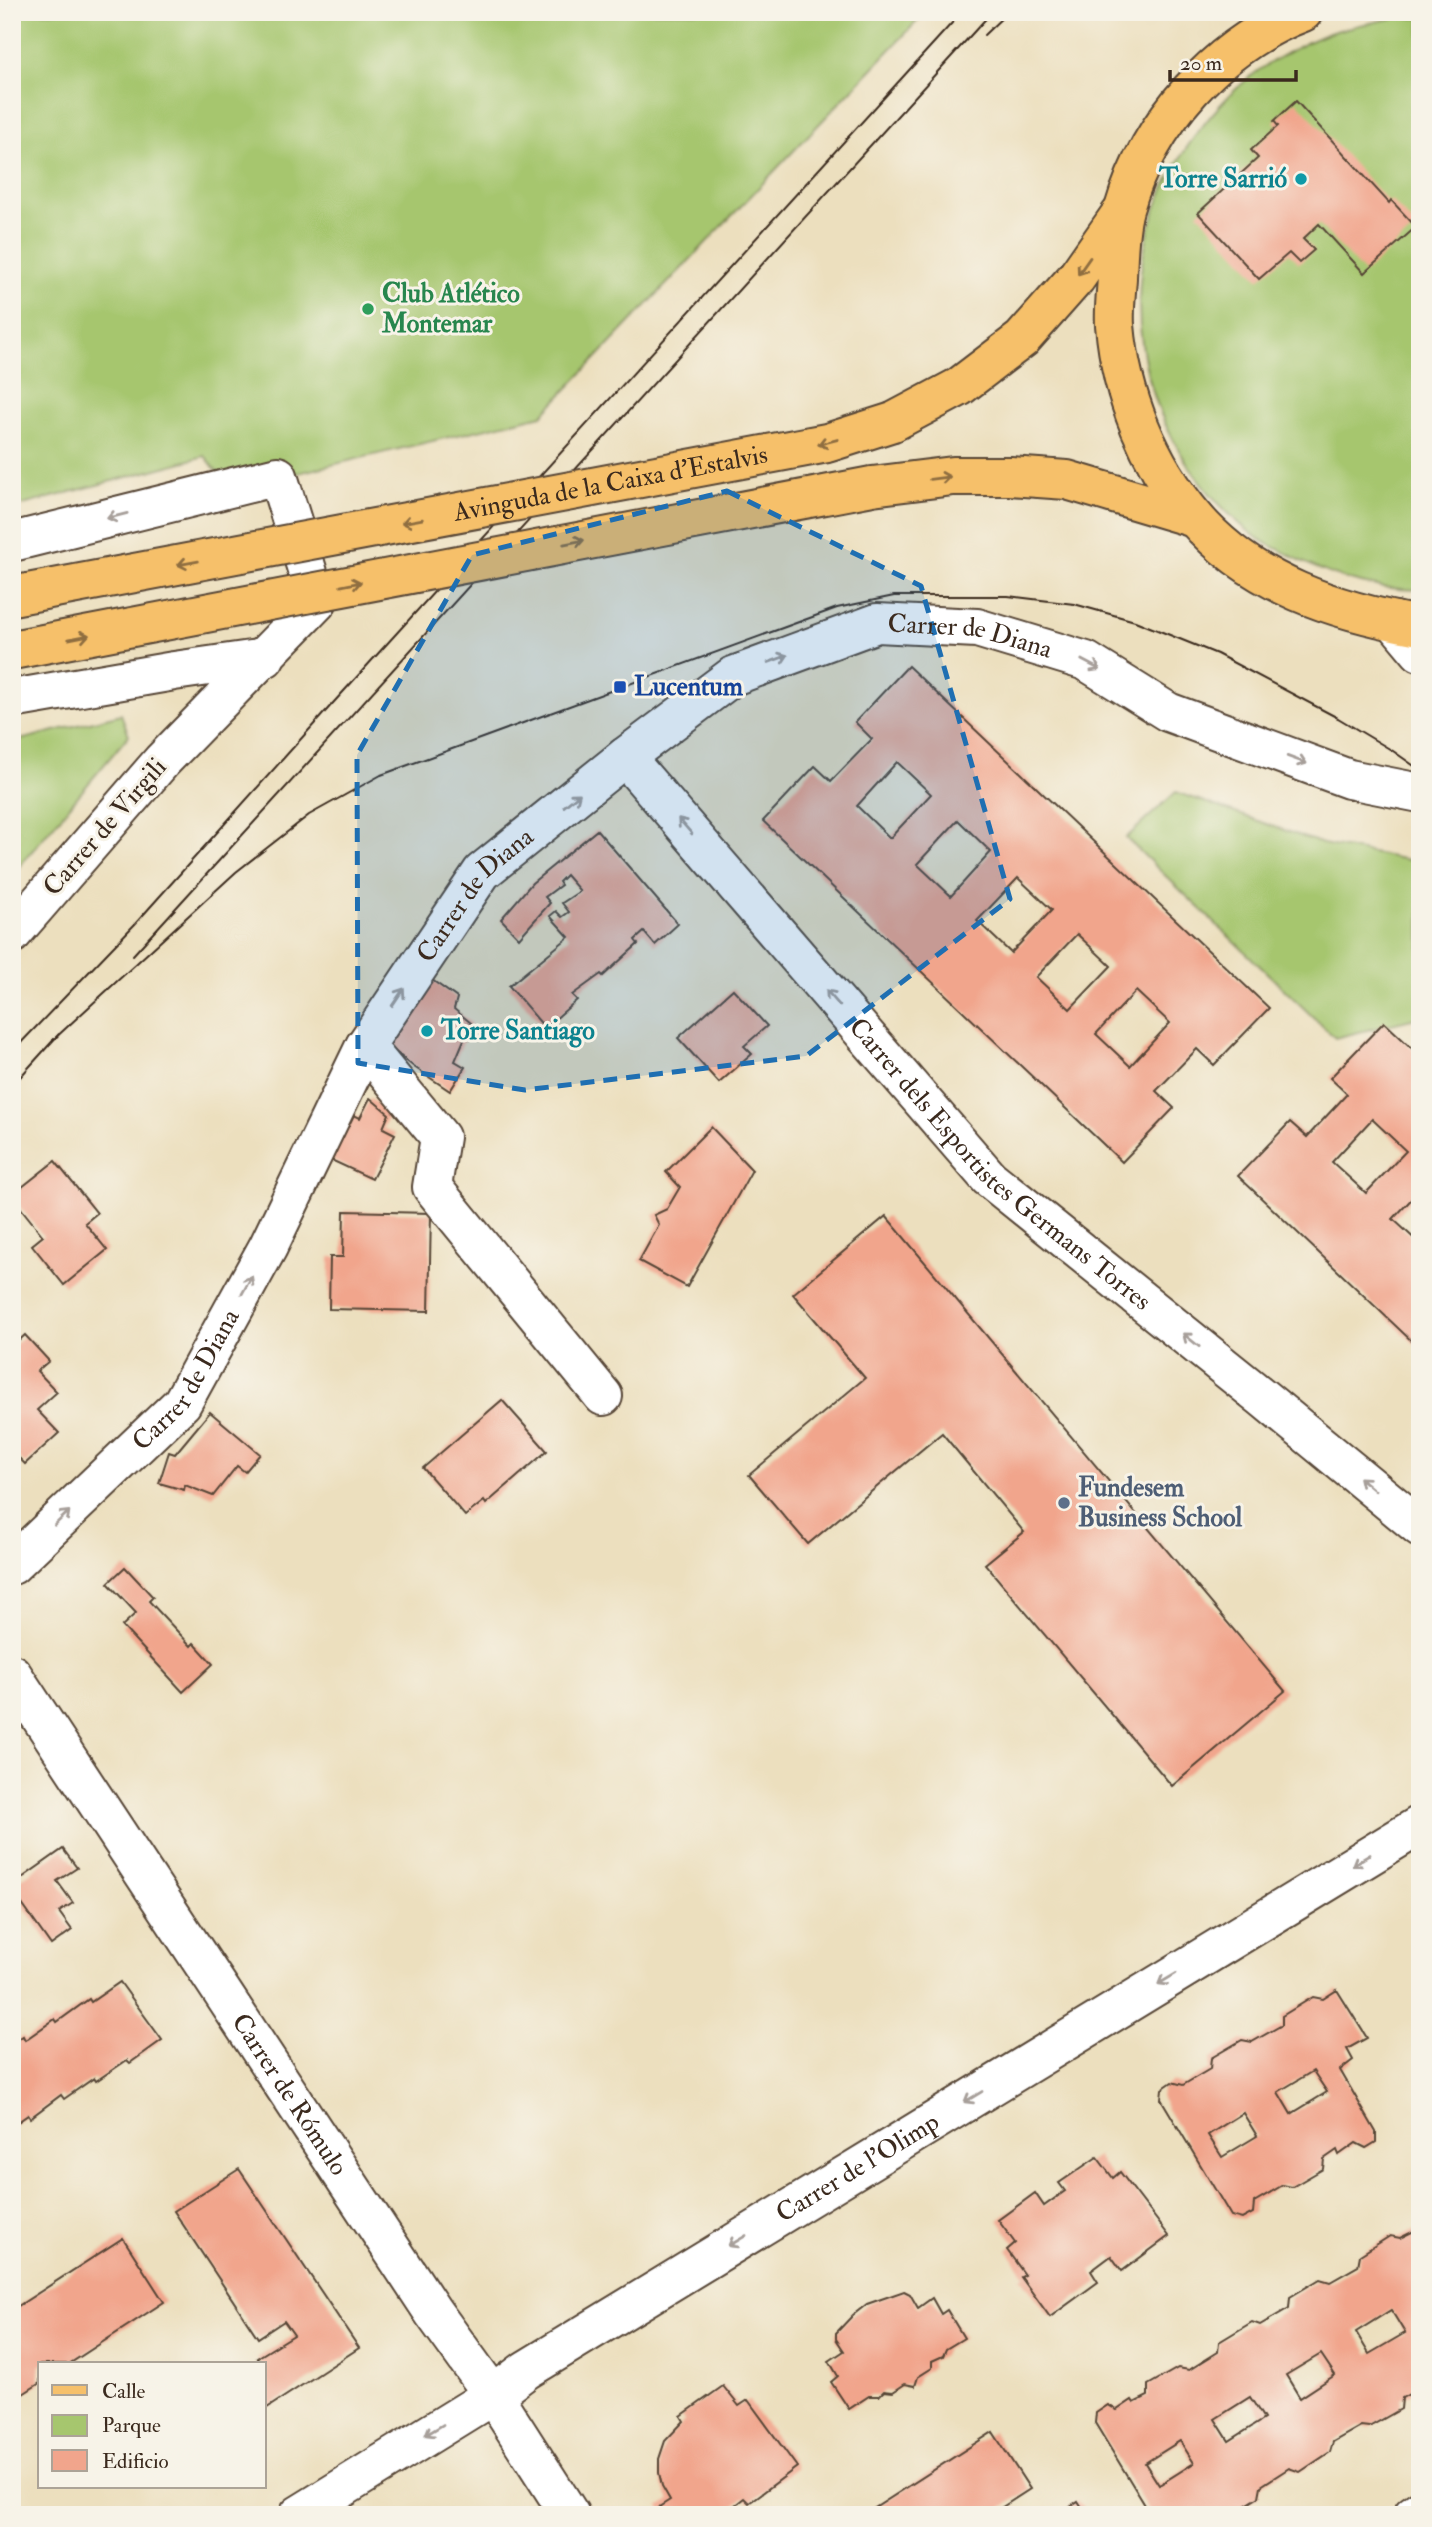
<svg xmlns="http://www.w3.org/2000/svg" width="1432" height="2527" viewBox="0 0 1432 2527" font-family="'IM FELL Double Pica',serif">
<rect width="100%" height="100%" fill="#f7f3e8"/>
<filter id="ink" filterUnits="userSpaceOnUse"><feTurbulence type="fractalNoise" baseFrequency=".0143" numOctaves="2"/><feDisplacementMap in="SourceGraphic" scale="14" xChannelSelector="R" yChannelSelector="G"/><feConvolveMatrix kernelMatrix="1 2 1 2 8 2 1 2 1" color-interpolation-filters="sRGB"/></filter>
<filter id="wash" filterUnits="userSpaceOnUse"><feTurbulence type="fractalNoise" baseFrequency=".00686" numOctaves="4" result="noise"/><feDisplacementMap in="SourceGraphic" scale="28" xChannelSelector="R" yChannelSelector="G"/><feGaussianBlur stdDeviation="1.57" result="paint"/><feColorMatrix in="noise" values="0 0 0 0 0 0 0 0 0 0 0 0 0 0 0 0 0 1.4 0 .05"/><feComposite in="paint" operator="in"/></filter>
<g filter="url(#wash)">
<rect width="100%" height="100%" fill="#ecdfbe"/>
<g fill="#a6c66e" stroke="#707846" stroke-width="2">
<polygon points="12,12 926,12 542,415 231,489 205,456 12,508"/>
<path d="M1399 17 1420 18V590C1368 589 1329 577 1284 552 1275 547 1264 543 1256 537 1130 441 1100 264 1195 136 1214 110 1242 79 1270 63 1288 52 1312 39 1332 32 1353 25 1377 22 1399 17Z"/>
<polygon points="121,714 129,735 12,875 12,742"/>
<polygon points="1176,792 1323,844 1420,862 1420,1017 1335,1038 1126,838"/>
</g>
<g id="blocks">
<g fill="#f1a58c" fill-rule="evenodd">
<polygon points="1296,101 1389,203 1391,200 1416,227 1364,273 1319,224 1303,239 1314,250 1299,263 1289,253 1259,279 1198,213 1258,158 1251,150 1278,126 1274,121"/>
<path d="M908 666 1269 1008 1214 1065 1197 1049 1156 1091 1174 1108 1122 1162 763 821 815 766 831 781 872 739 855 722ZM897 762 931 794 890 838 857 806ZM958 820 991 852 951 896 917 864ZM1018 878 1052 910 1011 953 977 921ZM1077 934 1111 966 1070 1009 1036 977ZM1136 991 1170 1023 1130 1066 1096 1034Z"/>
<polygon points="597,830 678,924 655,945 644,932 635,940 638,944 603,976 601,974 572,995 577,1000 545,1028 509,986 569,937 550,916 556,911 562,917 569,912 562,903 580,891 566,875 559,882 561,885 545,897 550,903 519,938 501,919 532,883"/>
<polygon points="432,980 457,998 454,1009 471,1023 455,1061 465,1067 450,1091 414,1067 381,1040"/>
<polygon points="733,989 767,1026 744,1046 752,1054 719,1083 678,1038"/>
<path d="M1384 1022 1420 1056V1190L1393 1219 1420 1244V1349L1238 1176 1290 1122 1307 1137 1347 1094 1330 1078ZM1372 1119 1406 1151 1366 1193 1332 1162Z"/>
<polygon points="370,1098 389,1114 383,1128 395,1134 372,1179 329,1159 352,1114 360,1118"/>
<polygon points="711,1127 752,1170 687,1287 639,1261 659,1225 654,1215 667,1209 680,1187 666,1172"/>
<polygon points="55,1161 97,1213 85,1223 107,1250 64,1285 32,1245 43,1236 12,1197 12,1195"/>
<polygon points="344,1211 431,1213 429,1311 329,1309 330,1257 343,1257"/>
<polygon points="886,1216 1285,1691 1172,1786 985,1564 1024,1532 942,1433 808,1544 749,1475 865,1378 793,1294"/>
<polygon points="25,1335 49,1361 37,1371 57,1392 37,1410 59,1433 25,1464 19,1458 12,1464 12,1347"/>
<polygon points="502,1400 547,1451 486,1504 484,1501 465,1516 423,1468"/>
<polygon points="210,1412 260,1454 245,1472 237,1466 213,1496 185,1485 184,1490 159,1483 169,1452 175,1454"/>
<polygon points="125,1567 153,1597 149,1601 191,1646 194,1643 213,1664 183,1692 122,1626 136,1613 108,1583"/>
<polygon points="63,1849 77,1868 57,1881 73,1903 59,1912 72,1930 51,1945 12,1890 12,1885"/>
<polygon points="120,1982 162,2040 130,2063 127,2060 96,2081 94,2078 64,2099 61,2095 30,2118 28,2115 12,2126 12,2043 23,2036 25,2040 55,2019 57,2022 89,1999 91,2002"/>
<path d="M1337 1990 1367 2038 1347 2049 1353 2060 1340 2070 1376 2132V2142L1366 2148 1356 2143 1339 2155 1337 2150 1324 2159 1323 2169 1292 2187 1283 2185 1254 2202 1253 2213 1242 2219 1231 2216 1161 2099 1162 2089 1172 2082 1183 2085 1210 2069 1211 2058 1242 2040 1252 2042 1282 2025V2016L1313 1997 1323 1999ZM1313 2071 1327 2092 1291 2114 1278 2092ZM1243 2113 1257 2136 1222 2157 1208 2135Z"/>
<polygon points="1097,2157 1113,2178 1120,2172 1169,2236 1122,2271 1111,2256 1091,2271 1098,2282 1050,2317 1021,2277 1025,2275 1007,2250 1015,2243 998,2220 1035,2193 1044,2206 1065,2191 1059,2183"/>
<polygon points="239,2169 359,2348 264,2410 264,2364 261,2364 257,2358 294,2335 284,2321 258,2338 174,2211"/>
<path d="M1416 2230 1420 2237V2388L1402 2398 1401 2409 1369 2427 1361 2426 1333 2442 1330 2452 1300 2472 1289 2468 1261 2486 1259 2497 1230 2515 1219 2511 1214 2515H1151L1095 2423 1096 2413 1108 2405 1117 2410 1132 2400 1134 2403 1148 2396V2385L1178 2368 1189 2370 1218 2352 1219 2342 1252 2322 1260 2325 1289 2308 1290 2297 1320 2279 1330 2282 1358 2266 1360 2255 1390 2236 1400 2238ZM1391 2310 1405 2333 1369 2354 1356 2332ZM1321 2354 1335 2375 1300 2398 1286 2375ZM1250 2397 1264 2419 1229 2441 1215 2419ZM1180 2441 1194 2463 1159 2485 1145 2463Z"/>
<polygon points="123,2238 164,2302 69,2364 40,2364 40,2383 12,2401 12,2310"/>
<polygon points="904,2291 910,2294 918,2308 932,2298 941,2314 947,2310 964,2338 946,2349 943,2356 932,2361 932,2368 918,2377 915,2386 905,2384 893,2392 884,2391 879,2396 869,2396 849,2409 831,2382 838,2376 829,2361 844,2351 836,2339 836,2333 853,2315 867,2304"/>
<polygon points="723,2386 739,2406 748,2400 797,2467 749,2503 744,2498 730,2509 734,2515 666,2515 659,2507 670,2500 662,2486 659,2473 659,2459 665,2441 684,2421 681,2416"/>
<polygon points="993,2432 1030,2489 990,2515 864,2515"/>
<polygon points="1078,2501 1087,2515 1057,2515"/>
</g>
</g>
</g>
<g filter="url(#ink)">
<use href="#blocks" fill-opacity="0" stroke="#564536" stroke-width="2"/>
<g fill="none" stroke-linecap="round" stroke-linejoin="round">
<g stroke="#564536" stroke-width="42">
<g id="minor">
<polyline points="12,542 278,476 317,602 162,761 12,934"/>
<polyline points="1394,621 1420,652"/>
<polyline points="12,699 174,671 265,658"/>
<path id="s1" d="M625 757 989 1178 1263 1398 1420 1527"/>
<polyline points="365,1046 440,1137 432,1187 603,1396"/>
<path id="s2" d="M12 1565 182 1403 268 1247 365 1046 482 872 625 757 733 676 877 623 977 628 1086 661 1168 712 1349 779 1420 793"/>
<path id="s3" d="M12 1674 433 2312 493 2395 570 2515"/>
<path id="s4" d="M299 2515 493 2395 526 2370 1420 1825"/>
<polyline points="1413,2515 1420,2510"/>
</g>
</g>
<g stroke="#564536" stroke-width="42">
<g id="major">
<path d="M1303 12C1218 44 1149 122 1124 209 1118 231 1118 255 1117 278 1116 293 1114 310 1115 325 1121 395 1149 464 1195 518 1253 585 1336 611 1420 626"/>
<polyline points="893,422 959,387 1022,339 1076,278 1120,215"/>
<polyline points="872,486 953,476 1010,476 1067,480 1195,518"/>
</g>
</g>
<use href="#minor" stroke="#fff" stroke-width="38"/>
<use href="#major" stroke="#f6c06b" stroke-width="38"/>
<g stroke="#3b2a1e" stroke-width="2">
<polyline points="984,35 1008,12"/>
<polyline points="133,955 992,12"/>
<polyline points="53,1040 236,872 309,815 381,775 837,608 894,596 1008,596 1074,604 1135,621 1217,654 1338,718 1393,751 1420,770"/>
<polyline points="12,1052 135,924 334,702 962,12"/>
<polyline points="12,1086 59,1034"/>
</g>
<g stroke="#564536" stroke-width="42" stroke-linecap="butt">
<g id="major-bridge">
<path id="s5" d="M12 596 827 443 893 422"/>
<polyline points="12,650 872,486"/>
</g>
</g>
<use href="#major-bridge" stroke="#f6c06b" stroke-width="38"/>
</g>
<defs><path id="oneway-shaft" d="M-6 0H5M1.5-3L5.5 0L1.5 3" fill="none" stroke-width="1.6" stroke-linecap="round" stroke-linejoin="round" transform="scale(1.75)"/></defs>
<g stroke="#8f6e41">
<use href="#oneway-shaft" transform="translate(1084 266) rotate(125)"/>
<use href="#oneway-shaft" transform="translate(828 442) rotate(165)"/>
<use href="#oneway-shaft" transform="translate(940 478) rotate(-7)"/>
<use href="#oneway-shaft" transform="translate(412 521) rotate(170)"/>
<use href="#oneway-shaft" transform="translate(574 542) rotate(-11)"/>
<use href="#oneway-shaft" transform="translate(188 563) rotate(170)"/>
<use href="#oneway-shaft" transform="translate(351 584) rotate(-11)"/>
<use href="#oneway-shaft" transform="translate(79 637) rotate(-11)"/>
</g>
<g stroke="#a79f9a">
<use href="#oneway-shaft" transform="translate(117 516) rotate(166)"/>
<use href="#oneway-shaft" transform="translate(778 659) rotate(-20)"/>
<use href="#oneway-shaft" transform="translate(1091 665) rotate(28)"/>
<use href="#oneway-shaft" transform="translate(1297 760) rotate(20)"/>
<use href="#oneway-shaft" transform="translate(572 800) rotate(-39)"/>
<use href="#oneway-shaft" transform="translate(685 826) rotate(-131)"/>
<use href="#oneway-shaft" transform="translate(398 997) rotate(-56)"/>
<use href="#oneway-shaft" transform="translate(833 998) rotate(-131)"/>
<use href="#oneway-shaft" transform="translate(247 1285) rotate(-61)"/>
<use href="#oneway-shaft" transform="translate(1191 1340) rotate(-141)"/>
<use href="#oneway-shaft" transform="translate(1367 1484) rotate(-140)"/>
<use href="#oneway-shaft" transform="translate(62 1518) rotate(-44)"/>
<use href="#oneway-shaft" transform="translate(1361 1860) rotate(149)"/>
<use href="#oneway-shaft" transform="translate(1167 1979) rotate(149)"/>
<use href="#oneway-shaft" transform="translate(973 2097) rotate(149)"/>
<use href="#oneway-shaft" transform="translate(737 2241) rotate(149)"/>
<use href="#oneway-shaft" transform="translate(434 2430) rotate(149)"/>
</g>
</g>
<path fill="#1f6fb2" fill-opacity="0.2" stroke="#1f6fb2" stroke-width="5" stroke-dasharray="14 9" stroke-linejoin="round" d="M727 491 921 586 1010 899 806 1056 525 1090 358 1063 357 755 472 555Z"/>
<g fill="#0f9aa8" stroke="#f7f3e8" stroke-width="2.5">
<circle cx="1301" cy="179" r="7"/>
<circle cx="427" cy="1031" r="7"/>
</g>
<circle fill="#2e9e5b" stroke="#f7f3e8" stroke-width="2.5" cx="368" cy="309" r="7"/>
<rect fill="#1a4fb4" stroke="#f7f3e8" stroke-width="2.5" x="613" y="680" width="14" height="14" rx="3.5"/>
<circle fill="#5c6f8a" stroke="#f7f3e8" stroke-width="2.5" cx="1064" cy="1503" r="7"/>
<g text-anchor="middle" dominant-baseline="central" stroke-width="6" stroke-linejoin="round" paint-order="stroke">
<g font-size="26" font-weight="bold" fill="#0d838f" stroke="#f7f3e8" text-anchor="end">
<text x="1287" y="179">Torre Sarrió</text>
<text x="441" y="1031" text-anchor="start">Torre Santiago</text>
</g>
<g font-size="26" font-weight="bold" fill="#27864d" stroke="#f7f3e8" text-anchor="start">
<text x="382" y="294">Club Atlético<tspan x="382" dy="30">Montemar</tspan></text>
</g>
<g font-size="26" fill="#3b2a1e" stroke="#f7f3e8">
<text stroke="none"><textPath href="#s5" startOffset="609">Avinguda de la Caixa d'Estalvis</textPath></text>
<text stroke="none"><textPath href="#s2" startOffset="1412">Carrer de Diana</textPath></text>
<text transform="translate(105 827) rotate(-49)">Carrer de Virgili</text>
<text stroke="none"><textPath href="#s2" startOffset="824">Carrer de Diana</textPath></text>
<text stroke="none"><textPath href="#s1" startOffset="555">Carrer dels Esportistes Germans Torres</textPath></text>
<text stroke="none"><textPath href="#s2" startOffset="256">Carrer de Diana</textPath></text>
<text stroke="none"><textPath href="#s3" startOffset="504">Carrer de Rómulo</textPath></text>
<text stroke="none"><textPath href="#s4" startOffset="658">Carrer de l'Olimp</textPath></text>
</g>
<g font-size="26" font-weight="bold" fill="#164399" stroke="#f7f3e8" text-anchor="start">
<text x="634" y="687">Lucentum</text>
</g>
<g font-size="26" font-weight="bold" fill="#4e5e75" stroke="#f7f3e8" text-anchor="start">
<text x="1078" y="1488">Fundesem<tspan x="1078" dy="30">Business School</tspan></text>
</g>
</g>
<rect width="1432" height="2527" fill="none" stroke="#f7f3e8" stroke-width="42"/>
<rect x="38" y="2362" width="228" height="126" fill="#f7f3e8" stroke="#aca397" stroke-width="2"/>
<rect x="52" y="2385" width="35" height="10" fill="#f6c06b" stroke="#aca397" stroke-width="2"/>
<text x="102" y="2398" font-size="21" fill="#3b2a1e">Calle</text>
<rect x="52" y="2415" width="35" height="21" fill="#a6c66e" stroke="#aca397" stroke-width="2"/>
<text x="102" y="2432" font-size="21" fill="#3b2a1e">Parque</text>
<rect x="52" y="2450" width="35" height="21" fill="#f1a58c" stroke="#aca397" stroke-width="2"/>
<text x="102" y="2468" font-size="21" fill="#3b2a1e">Edificio</text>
<path d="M1170 70v10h126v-10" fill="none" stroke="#3b2a1e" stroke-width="3.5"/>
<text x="1180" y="70" font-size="21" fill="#3b2a1e" stroke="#f7f3e8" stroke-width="5" paint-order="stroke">20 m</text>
</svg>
